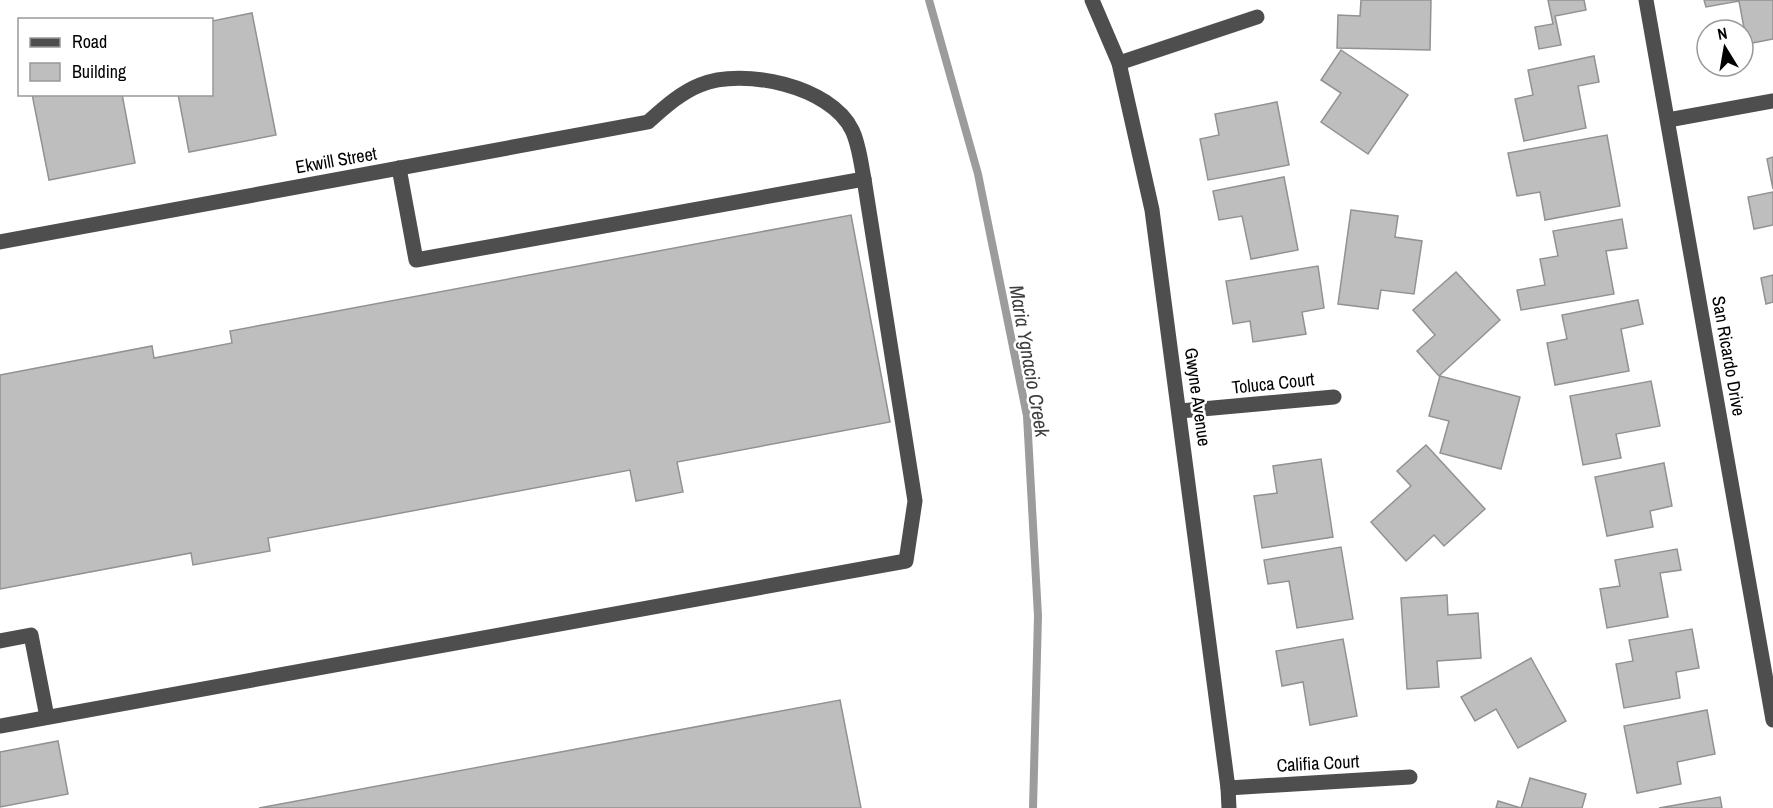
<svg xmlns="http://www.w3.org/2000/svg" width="1773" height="808" viewBox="0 0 1773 808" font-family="'Archivo Narrow',sans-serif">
<rect width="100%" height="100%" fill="#fff"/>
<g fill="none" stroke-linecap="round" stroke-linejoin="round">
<polyline stroke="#9c9c9c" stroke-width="8" points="929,0 978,174 1027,416 1038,616 1033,808"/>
</g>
<g fill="#bebebe" stroke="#929292" stroke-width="1.5">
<polygon points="1361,0 1431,0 1430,50 1337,48 1338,15 1360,16"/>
<polygon points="1548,0 1584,0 1586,10 1555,16 1561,45 1539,49 1535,27 1553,24"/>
<polygon points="1704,0 1773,0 1773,39 1747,44 1739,1 1706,7"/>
<polygon points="252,13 276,135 189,152 178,94 212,94 212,21"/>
<polygon points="1341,50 1408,95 1368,154 1321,122 1341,93 1321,80"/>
<polygon points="1594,56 1599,82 1578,86 1586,128 1524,141 1515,99 1533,95 1528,70"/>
<polygon points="32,94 122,94 135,163 49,180"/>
<polygon points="1277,102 1289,165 1208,180 1200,139 1219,135 1215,114"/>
<polygon points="1607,135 1620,206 1545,220 1540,192 1517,196 1508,153"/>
<polygon points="1773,157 1773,189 1767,159"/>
<polygon points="1284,177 1298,250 1251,259 1242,216 1219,220 1213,191"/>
<polygon points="1773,192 1773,225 1754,229 1748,197"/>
<polygon points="1351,210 1398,216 1395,237 1422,241 1414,294 1381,290 1378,309 1338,304"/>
<polygon points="851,215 890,422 677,462 683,492 636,501 630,470 268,538 270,551 193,565 191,553 0,589 0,375 152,346 154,358 232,343 230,331"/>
<polygon points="1622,219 1627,248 1606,251 1614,294 1521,310 1517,290 1545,285 1540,259 1558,256 1553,231"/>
<polygon points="1318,266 1324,308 1302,312 1306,334 1253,342 1250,321 1233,324 1226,281"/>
<polygon points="1456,272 1500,320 1439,376 1417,351 1435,335 1413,310"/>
<polygon points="1773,275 1773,302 1766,304 1761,278"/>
<polygon points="1638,300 1643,324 1621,329 1629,371 1555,385 1547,343 1567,339 1562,315"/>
<polygon points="1440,376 1520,397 1501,469 1440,453 1449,421 1429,416"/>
<polygon points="1651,381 1660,426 1616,434 1621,458 1583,465 1570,396"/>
<polygon points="1426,445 1485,509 1444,546 1434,535 1406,561 1371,522 1411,486 1397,471"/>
<polygon points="1321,459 1333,537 1262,548 1254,496 1277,493 1273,466"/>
<polygon points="1664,463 1672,506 1650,511 1653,527 1607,536 1595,477"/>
<polygon points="1341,547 1353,619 1297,628 1289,581 1268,584 1264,560"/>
<polygon points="1677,549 1681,570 1660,573 1668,617 1607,628 1600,589 1620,586 1615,560"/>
<polygon points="1447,595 1448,615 1478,613 1481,658 1437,661 1439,687 1407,689 1401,598"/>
<polygon points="1692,629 1699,668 1676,672 1680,698 1624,708 1616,664 1633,661 1629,640"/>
<polygon points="1343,639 1357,716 1310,725 1303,682 1282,686 1276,651"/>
<polygon points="1531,658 1566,721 1518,748 1496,709 1475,721 1461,697"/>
<polygon points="840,700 861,808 259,808"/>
<polygon points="1707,710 1715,754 1677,762 1681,784 1637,793 1624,726"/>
<polygon points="58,741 68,794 0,807 0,752"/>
<polygon points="1530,778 1586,794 1582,808 1496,808 1498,801 1521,808"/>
<polygon points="1720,797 1722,808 1659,808"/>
</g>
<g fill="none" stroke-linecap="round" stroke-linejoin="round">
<g stroke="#4e4e4e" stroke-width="15">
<polyline points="1092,0 1119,63 1152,210 1228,788 1229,808"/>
<polyline points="1646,0 1773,720"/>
<polyline points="1119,63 1257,17"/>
<polyline points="1668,120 1773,101"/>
<polyline points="399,168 416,260 864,179"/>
<path d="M0 242 648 122C664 108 680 93 700 85 743 67 831 86 852 130 859 144 861 164 864 179L915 501 906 561 0 726"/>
<polyline points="1180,411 1334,397"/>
<polyline points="0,641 31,635 47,717"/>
<polyline points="1228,788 1410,777"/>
</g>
</g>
<g text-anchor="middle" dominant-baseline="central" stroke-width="5" stroke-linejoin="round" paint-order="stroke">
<g font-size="18" fill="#000" stroke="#fff">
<text transform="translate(336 160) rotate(-10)">Ekwill Street</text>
<text transform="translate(1729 356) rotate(80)">San Ricardo Drive</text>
<text transform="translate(1273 383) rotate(-6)">Toluca Court</text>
<text transform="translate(1198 397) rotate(82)">Gwyne Avenue</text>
<text transform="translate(1318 763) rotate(-3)">Califia Court</text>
</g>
<g font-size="20" font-style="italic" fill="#3d3d3d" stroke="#fff">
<text transform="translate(1030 361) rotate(80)">Maria Ygnacio Creek</text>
</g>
</g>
<rect x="18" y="18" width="195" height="78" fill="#ffffff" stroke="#999999" stroke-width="1.5"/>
<rect x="30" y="38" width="30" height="9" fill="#4e4e4e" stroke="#999999" stroke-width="1.5"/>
<text x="72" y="48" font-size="18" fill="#000000">Road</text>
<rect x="30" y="63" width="30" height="18" fill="#bebebe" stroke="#999999" stroke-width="1.5"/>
<text x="72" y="78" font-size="18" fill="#000000">Building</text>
<g transform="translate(1725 48) rotate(349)"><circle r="28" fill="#ffffff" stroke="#999999" stroke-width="1.5"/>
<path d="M0-4.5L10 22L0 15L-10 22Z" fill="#000000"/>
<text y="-9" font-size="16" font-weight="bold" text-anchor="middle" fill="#000000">N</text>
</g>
</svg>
